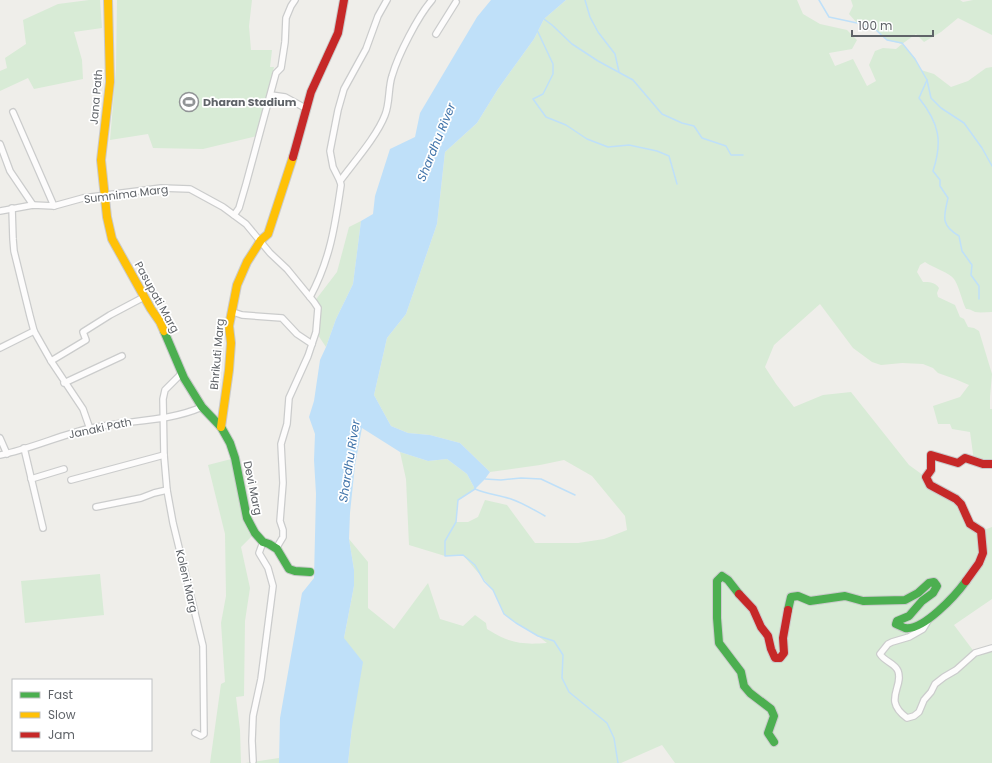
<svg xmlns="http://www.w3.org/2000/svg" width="992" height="763" viewBox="0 0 992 763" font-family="Poppins,sans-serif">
<rect width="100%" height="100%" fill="#efeeea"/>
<g fill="#d8ebd6">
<polygon points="89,0 100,0 102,28 74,32 82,60 83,79 34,89 28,78 0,91 0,71 7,68 5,58 26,44 23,20 58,4"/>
<polygon points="117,0 252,0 249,26 251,50 272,50 270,67 274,67 257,136 203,149 153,148 148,134 110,140 116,69"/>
<path d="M566 0H797L803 14 820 24 847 30 857 40 852 49 829 53 835 66 853 59 867 86 876 81 869 65 875 51 883 48 896 49 902 44 887 40 876 30 857 23 849 14 853 6 851 0H960L963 2 973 0H992V35L958 18 941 32 924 42 916 34 902 44 915 59 921 70 934 74 951 87 968 81 986 68 992 67V312C986 312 981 313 975 312 971 310 970 309 966 309 962 301 959 286 954 279 950 273 932 267 925 262L920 265 917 272 923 282C929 282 935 282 939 288L937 293 938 297 955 305 960 317 964 319 968 327 974 328 979 331 992 374 990 397V409H992V464L974 461 970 432 952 429 950 424H938L933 406 960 397 969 385 955 379 938 373 933 368 923 364 902 363 881 365 872 362 853 348 820 304 774 345 765 367 776 384 794 407 823 395 851 392 909 465 956 499 967 516 981 531 992 527V599L954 625 975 653 992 648V763H675L662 745 621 763H348L352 727 344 638 354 586V570L349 539 368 562V608L394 629 428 583 440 619 463 626 475 615 486 623 487 629C509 643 521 645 547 643L538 636 516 623 504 614 493 590 463 555 445 556 409 545 406 479 400 452 428 461 447 459 467 474 475 489 458 500 456 522H468L478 517 485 500 507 505 535 543H578L604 539 627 530 625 516 592 476 564 460 540 465 490 472 460 443 430 435 408 433 391 426 374 395 387 338 406 314 437 224 445 152 477 123 498 89 534 39 544 19Z"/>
<polygon points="361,221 353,284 336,319 326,347 316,332 318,318 314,302 337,272 349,227"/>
<polygon points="235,458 255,533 241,547 250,588 245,621 244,696 236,697 240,730 241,763 210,763 221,684 225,682 221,623 226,596 225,534 208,465"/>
<polygon points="100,574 104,615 25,623 21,581"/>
<polygon points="279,758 279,763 245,763"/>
</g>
<polygon fill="#bfe0f9" points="491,0 566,0 544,19 534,39 498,89 477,123 445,152 437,224 406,314 387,338 374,395 391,426 408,433 430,435 460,443 490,472 485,479 475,489 467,474 447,459 428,461 400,452 362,428 355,465 350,513 349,539 354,570 354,586 344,638 363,662 352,727 348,763 279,763 280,718 302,593 314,578 316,494 314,460 315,434 309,417 314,401 320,360 326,347 336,319 353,284 361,221 373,214 375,196 390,149 415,137 420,113 477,17"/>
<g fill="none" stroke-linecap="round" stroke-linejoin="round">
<g stroke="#bfe0f9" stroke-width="1.5">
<polyline points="585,0 590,17 598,32 615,54 619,72"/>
<polyline points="819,0 829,17 857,23 876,30 887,40 902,43 915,59 927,80 931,98 941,108 964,123 982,148 992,166"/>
<polyline points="544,19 552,25 572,44 598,61 633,80 662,114 682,123 694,126 702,138 726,146 731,155 743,155"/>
<polyline points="537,30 553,64 553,74 543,94 533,99 546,117 566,125 587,139 608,147 629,145 657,151 669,156 677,184"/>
<path d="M927 80 919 98C939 123 943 141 933 171L940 180V186L948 198C944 216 940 225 959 236L962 251 972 265 971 275 979 286V299"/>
<polyline points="485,479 501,480 521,478 541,479 575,495"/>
<polyline points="475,487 475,489 458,500 456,522 445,541 445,556 463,555 475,565 484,581 493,590 504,614 516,623 538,636 554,641 563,655 562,678 569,692 607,723 614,738 618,763"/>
<path d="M475 489C487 494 499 495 511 499 523 503 534 510 545 516"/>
</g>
<g stroke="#cbcccc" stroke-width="8">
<g id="street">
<polyline points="436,34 456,2"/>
<polyline points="271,95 285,97 307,109"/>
<polyline points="13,112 54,206"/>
<polyline points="0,144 10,171 33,205"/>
<path d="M340 181C354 162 377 136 385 115 390 103 388 88 392 76 398 55 418 16 432 0"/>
<polyline points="12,208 13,239 14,251 30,316 34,331 51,361 83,409 90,429"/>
<polyline points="0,211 33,205 54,206 83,198 161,188 190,189 223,207 246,224 270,253 287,269 314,302 318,308 316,332 308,356 289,398 287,424 281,444 283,483 280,521 283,530 283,537 277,547"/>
<polyline points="234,215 239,208 246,184 276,73 281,68 285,42 286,18 291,6 295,0"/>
<path d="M310 297C330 260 335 226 341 185L340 181 333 167 330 151 338 110 344 89 366 49 378 16 387 0"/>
<polyline points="233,312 242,315 282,318 297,334 312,344"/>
<polyline points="0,348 34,331"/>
<polyline points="51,361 86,340 83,332 110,315 144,297"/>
<polyline points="182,373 165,390 163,399 164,455 167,490 173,523 203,646 204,734 201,736 195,733"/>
<polyline points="64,383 122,356"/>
<polyline points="0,438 7,454"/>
<polyline points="24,448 43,528"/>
<path d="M0 455C31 449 60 435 91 428 128 420 168 422 202 407"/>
<polyline points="31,479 64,469"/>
<polyline points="71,480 164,455"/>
<polyline points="96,507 141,498 154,493 167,490"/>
<path d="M929 619 923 629 909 637 892 642 888 644 880 654C885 662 895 663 898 671 904 687 882 700 907 718L914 716 919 712 924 700 931 692 935 684 944 677 956 670 975 653 992 648"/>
<polyline points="253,761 252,741 253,716 261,679 273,586 268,568 259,553 263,542"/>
</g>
</g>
<g stroke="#cacacb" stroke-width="10">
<g id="fast">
<polyline points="164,331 184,378 202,407 221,427 230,443 235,458 247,518 255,533 263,542 269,544 277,549 289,569 295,571 310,572"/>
<polyline points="739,594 728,580 722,576 717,581 717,618 719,643 741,672 744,686 750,693 771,709 774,716 768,733 774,742"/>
<path d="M788 610 791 597 798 596 810 601 845 596 863 601 905 600 918 593 929 583 934 582 937 586 933 593 922 601 909 616 897 621 896 624C899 625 902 627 905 628 923 631 956 595 966 581"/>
</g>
</g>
<g stroke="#cacacb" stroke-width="10">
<g id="slow">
<polyline points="108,0 110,82 101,160 107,217 112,239 151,309 160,322 164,331"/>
<polyline points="221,427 229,370 231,343 229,326 237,285 247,262 261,240 268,234 293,157"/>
</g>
</g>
<g stroke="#cacacb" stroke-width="10">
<g id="jam">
<polyline points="293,157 311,92 338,33 344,0"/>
<polyline points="966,581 979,563 983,553 981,531 970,524 961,504 956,499 930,485 926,477 931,470 931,455 958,463 965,458 983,464 992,464"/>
<polyline points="739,594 753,609 761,627 768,636 771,649 775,658 780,658 784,653 783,638 788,610"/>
</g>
</g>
<use href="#street" stroke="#fdfcfc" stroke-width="5.5"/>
<use href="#fast" stroke="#4caf50" stroke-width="8"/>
<use href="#slow" stroke="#ffc107" stroke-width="8"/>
<use href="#jam" stroke="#c62828" stroke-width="8"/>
</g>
<defs>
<g id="stadium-ring" transform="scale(1)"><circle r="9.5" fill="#fff" stroke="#919496" stroke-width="1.5"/><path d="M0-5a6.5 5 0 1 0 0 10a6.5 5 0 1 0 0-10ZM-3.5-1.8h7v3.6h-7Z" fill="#919496"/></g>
</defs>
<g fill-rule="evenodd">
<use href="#stadium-ring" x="189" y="102"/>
</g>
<g text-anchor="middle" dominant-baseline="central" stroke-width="3.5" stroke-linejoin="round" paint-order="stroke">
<g font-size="11" fill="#5f6368" stroke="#fff">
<text transform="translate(96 97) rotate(-85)">Jana Path</text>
<text transform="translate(126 194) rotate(-7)">Sumnima Marg</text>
<text transform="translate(157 297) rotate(61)">Pasupati Marg</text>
<text transform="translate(217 354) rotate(-85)">Bhrikuti Marg</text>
<text transform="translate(100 428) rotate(-12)">Janaki Path</text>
<text transform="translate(253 488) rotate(78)">Devi Marg</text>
<text transform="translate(187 581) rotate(77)">Koleni Marg</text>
</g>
<g font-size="11" font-weight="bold" fill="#5f6368" stroke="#fff" text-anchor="start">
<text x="203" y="102">Dharan Stadium</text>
</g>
<g font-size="12" font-style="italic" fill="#4174aa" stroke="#fff">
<text transform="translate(436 142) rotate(-68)">Shardhu River</text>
<text transform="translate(349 461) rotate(-81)">Shardhu River</text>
</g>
</g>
<rect x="12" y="679" width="140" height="72" fill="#ffffff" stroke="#bfc1c3"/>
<rect x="20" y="692" width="20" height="6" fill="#4caf50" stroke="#bfc1c3"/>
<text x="48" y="699" font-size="12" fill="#5f6368">Fast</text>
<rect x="20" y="712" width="20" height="6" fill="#ffc107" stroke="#bfc1c3"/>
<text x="48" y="719" font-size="12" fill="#5f6368">Slow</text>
<rect x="20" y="732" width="20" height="6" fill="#c62828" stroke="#bfc1c3"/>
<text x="48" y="739" font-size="12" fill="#5f6368">Jam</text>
<path d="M852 30v6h81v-6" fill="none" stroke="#5f6368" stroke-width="2"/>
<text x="858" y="30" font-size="12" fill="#5f6368" stroke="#ffffff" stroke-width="3" paint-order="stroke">100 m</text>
</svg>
